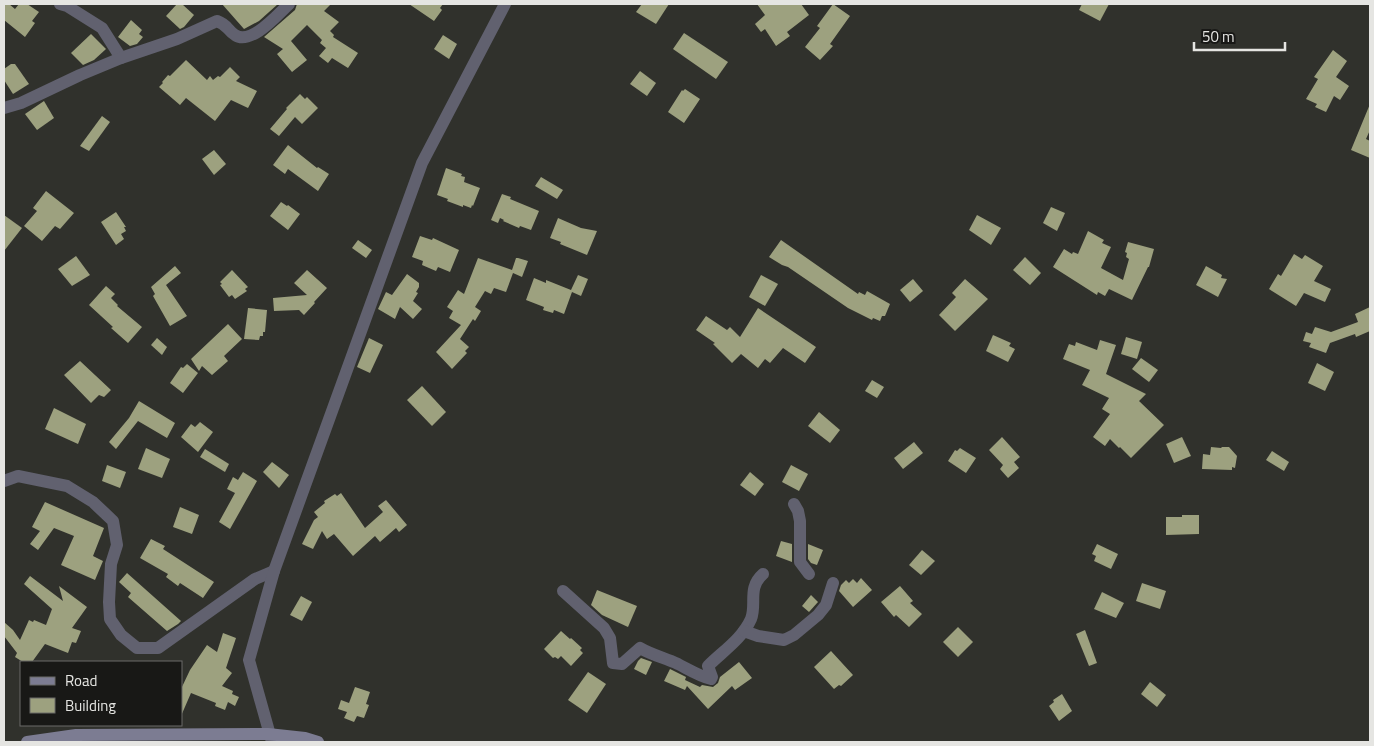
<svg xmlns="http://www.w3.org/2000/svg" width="1374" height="746" viewBox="0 0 1374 746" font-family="'Titillium Web',sans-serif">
<rect width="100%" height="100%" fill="#30312c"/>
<g fill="#9da17f">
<polygon points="4,4 9,4 15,9 19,4 27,4 39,12 32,21 35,23 25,37 4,20"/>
<polygon points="177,4 182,4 194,15 184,27 180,29 166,16"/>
<polygon points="222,4 278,4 259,21 244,29"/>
<polygon points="297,4 331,4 324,11 339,22 330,31 334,35 333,37 358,53 348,68 332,58 328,63 319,56 326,48 320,43 322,40 307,25 291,41 307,60 292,72 277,54 283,49 264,37 295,10"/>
<polygon points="409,4 443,4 440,8 442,10 434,21"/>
<polygon points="642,4 669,4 656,24 636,12"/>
<polygon points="757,4 801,4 809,15 787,32 790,36 776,46 765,29 761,32 755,24 765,15"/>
<polygon points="833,4 850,16 830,44 833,46 820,60 805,47 820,28 817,26"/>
<polygon points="1082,4 1109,4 1100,21 1079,10"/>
<polygon points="131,20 142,30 139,34 143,37 137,44 130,46 118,37"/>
<polygon points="684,33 728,62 716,79 673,49"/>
<polygon points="91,34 106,49 94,60 83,65 71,53"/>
<polygon points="443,35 457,44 449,59 434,49"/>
<polygon points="1333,50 1347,61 1336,77 1349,86 1340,100 1334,96 1326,112 1315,107 1317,104 1306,99 1318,79 1314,77"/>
<polygon points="186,60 207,80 210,76 213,80 218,76 220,77 230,67 240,77 236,81 257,91 248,108 231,100 215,121 186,98 180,105 159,87 163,83 162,82 168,75 170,76"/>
<polygon points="11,64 15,64 29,84 13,94 4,80 4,69"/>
<polygon points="640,71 656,83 647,96 630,84"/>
<polygon points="685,89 700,99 684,123 668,112 682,90 683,91"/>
<polygon points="300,94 305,99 307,97 318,108 302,124 295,117 279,136 270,129 287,109 286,108"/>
<polygon points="44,101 54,118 37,130 25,114"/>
<polygon points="1370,104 1370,130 1366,139 1370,141 1370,158 1351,150"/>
<polygon points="102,116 110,122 89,151 80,146"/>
<polygon points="288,145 317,168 318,167 329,174 318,191 288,169 285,174 273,165"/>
<polygon points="214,150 226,164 214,175 202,159"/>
<polygon points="446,168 462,174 461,176 465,177 464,182 480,188 473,206 472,205 471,208 463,205 463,207 447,201 448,199 437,195"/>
<polygon points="541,177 563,190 557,199 535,186"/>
<polygon points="46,191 74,213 60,229 55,226 42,241 24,226 37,211 33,208"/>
<polygon points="502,194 511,197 510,199 539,211 531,230 520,226 519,228 503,221 504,220 500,218 498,223 491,220"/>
<polygon points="281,202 287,206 288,205 300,214 288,230 270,216"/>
<polygon points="1051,207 1065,213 1057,231 1043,223"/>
<polygon points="116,212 126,227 124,227 126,231 121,234 124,239 116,245 101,222"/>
<polygon points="4,215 22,228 4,251"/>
<polygon points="977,215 1001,228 991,245 969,230"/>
<polygon points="558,218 581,228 597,231 587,255 560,244 561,242 550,238"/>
<polygon points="1088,231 1104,240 1102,243 1111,247 1101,268 1123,280 1129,259 1126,257 1127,253 1125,252 1128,242 1154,249 1149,267 1148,267 1132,300 1109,289 1105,296 1098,292 1097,295 1053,267 1064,249 1072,254 1073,252 1078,254"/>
<polygon points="420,236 432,240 433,238 459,250 450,272 438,267 436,271 422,265 423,261 412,257"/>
<polygon points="358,240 372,250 366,258 352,248"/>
<polygon points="781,240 858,294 859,292 865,295 867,291 890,304 885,316 882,316 880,321 873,318 872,320 848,308 788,267 782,265 769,257"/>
<polygon points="1294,254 1302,259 1305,255 1323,266 1314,281 1331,289 1325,302 1304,293 1296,306 1269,289 1278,274 1281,276"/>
<polygon points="76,256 90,275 72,286 58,269"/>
<polygon points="1025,257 1041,273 1030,285 1013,270"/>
<polygon points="478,258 512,270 516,258 518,258 528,261 522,277 513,273 506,292 494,288 491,294 485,291 475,307 481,311 475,321 473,319 460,339 469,347 465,351 467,353 452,369 436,352 461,325 449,318 453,311 447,307 458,290 464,294"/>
<polygon points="175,266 181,273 166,285 187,316 170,326 153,296 155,294 151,287"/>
<polygon points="1206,266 1222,275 1221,278 1227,279 1218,297 1196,285"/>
<polygon points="232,270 248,287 245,289 247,291 235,299 232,295 229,297 220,285 222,284 220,282"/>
<polygon points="307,270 327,288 314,302 315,303 304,315 299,310 274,311 273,298 307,295 294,283"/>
<polygon points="407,274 419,283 419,287 416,292 418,293 413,301 422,309 413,319 400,307 395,319 378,309 386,292 392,295"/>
<polygon points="578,275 588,279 581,296 572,292 564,314 554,310 553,313 543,310 544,307 526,300 534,278 546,283 546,280 571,290"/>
<polygon points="761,275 778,284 765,306 749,297"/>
<polygon points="913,279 923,291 910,302 900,290"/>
<polygon points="965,279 988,299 955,331 939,315 956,297 952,293"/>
<polygon points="106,286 115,294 111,298 118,305 117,306 142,327 128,343 111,328 113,327 89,305"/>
<polygon points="1370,307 1370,331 1356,337 1355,334 1330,343 1326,353 1309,347 1311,343 1303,341 1306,332 1312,334 1315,327 1331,332 1358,322 1355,314"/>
<polygon points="248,308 267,310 265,332 263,332 263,336 260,336 259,340 244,339"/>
<polygon points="758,308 816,347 805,363 783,348 770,363 765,359 758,368 741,354 732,363 713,344 715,343 696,330 706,316 727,330 730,327 740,337"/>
<polygon points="228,324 242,339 224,356 228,361 212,375 202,366 199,371 191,359"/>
<polygon points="993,335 1011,343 1009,346 1015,349 1008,362 986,351"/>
<polygon points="1126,337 1142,342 1137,359 1121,354"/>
<polygon points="157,338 167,347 162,355 151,345"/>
<polygon points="369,338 383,345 370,373 357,367"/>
<polygon points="1100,340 1116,345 1106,374 1146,394 1139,401 1164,425 1131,458 1120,447 1119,448 1110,439 1105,446 1093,437 1110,414 1102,409 1109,398 1082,385 1090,370 1063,359 1069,344 1075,346 1076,342 1097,350"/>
<polygon points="1141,358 1158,370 1149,382 1132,369"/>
<polygon points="80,361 111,390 104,397 99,395 91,403 64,375"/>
<polygon points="1317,363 1334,372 1325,391 1308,383"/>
<polygon points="187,364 198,373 183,393 170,383 181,367 183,368"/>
<polygon points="872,380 884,387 877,398 865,391"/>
<polygon points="422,386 446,412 432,426 407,400"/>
<polygon points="139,401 175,423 167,438 138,421 116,449 109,442 129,418"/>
<polygon points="54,408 86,424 78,444 45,429"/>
<polygon points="819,412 840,430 830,443 808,426"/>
<polygon points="200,422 213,432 198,452 181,437 191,424 195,427"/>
<polygon points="1002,437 1020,457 1014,462 1019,468 1008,478 1000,469 1003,465 989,450"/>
<polygon points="1182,437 1191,456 1174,463 1166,444"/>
<polygon points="914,442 923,453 903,469 894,458"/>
<polygon points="1211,447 1221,448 1222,447 1229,447 1237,456 1235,468 1232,467 1232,470 1202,469 1203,454 1210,455"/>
<polygon points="146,448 170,459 162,478 138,469"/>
<polygon points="960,448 976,458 966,473 948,461 955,450 957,451"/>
<polygon points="205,449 229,464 225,472 200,457"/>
<polygon points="1272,451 1289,462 1284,471 1266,460"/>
<polygon points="272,462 289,475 279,488 263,472"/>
<polygon points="107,465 126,472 120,488 102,481"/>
<polygon points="791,465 808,474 799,491 782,482"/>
<polygon points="243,472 257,481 230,529 219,522 235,493 227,489 233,477 238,480"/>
<polygon points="750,472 764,484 755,496 740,485"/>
<polygon points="341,493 365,528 383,512 378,506 386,500 407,525 399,532 396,528 380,542 375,536 353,556 334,534 327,539 322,531 313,549 302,544 314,520 318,517 314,512 325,503 324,501 335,494 337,496"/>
<polygon points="45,502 104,528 93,556 103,561 95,580 61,565 74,536 54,528 38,550 30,544 40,531 32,527"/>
<polygon points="180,507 199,515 192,534 173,527"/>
<polygon points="1182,515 1199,515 1199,534 1166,535 1166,517 1182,517"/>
<polygon points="151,539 165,546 163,549 214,582 203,598 180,583 178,586 166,577 168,574 140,558"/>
<polygon points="781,541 792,544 792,562 776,556"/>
<polygon points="808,544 823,550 817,565 811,563 808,559"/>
<polygon points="1097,544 1118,554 1111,569 1094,561 1096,556 1092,554"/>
<polygon points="922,550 935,561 921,575 909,565"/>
<polygon points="127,573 181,621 178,624 167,631 128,597 131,593 119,582"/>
<polygon points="30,576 63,601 59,586 87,607 72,628 81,631 76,643 72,642 68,653 45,644 32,662 23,662 15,657 17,653 4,636 4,622 13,630 20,640 29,620 33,622 34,620 46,625 52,609 24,584"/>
<polygon points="861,578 872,590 853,607 839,591 841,585 846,580 849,583 853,579 857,583"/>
<polygon points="1142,583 1166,591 1160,609 1136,601"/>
<polygon points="900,586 913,601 910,603 922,614 909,627 896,615 894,617 881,602"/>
<polygon points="597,590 637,606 628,627 602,615 591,605"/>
<polygon points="1102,592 1124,603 1116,618 1094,609"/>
<polygon points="811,595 818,602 809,612 802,606"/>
<polygon points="301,596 312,602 302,621 290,615"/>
<polygon points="958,627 973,642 958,657 943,642"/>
<polygon points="1085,630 1097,663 1089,666 1076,634"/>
<polygon points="561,631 570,639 571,638 582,648 580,650 583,653 571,666 561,656 558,659 555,657 553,658 544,649"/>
<polygon points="223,633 236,638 226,668 232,673 222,686 233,691 232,694 239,697 235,706 228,702 225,710 215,706 216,703 191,693 181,716 181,689 190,670 207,645 217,652"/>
<polygon points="831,651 853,675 841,686 839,685 834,689 814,667"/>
<polygon points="641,658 652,662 646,675 634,669 638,661"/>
<polygon points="739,662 752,678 735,690 732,686 708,709 687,686 685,690 664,681 670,669 686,677 685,680 700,687 702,685 713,687 718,683 720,677"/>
<polygon points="588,672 606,684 587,713 568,700"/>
<polygon points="1150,682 1166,695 1157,707 1141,694"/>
<polygon points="355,687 370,692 366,704 369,705 364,718 357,716 354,722 344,718 347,712 338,709 341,700 349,703"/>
<polygon points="1062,694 1072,711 1059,721 1049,706 1054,702 1053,700"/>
</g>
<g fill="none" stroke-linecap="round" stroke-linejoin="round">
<g stroke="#61616f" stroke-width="12">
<polyline points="60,4 67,6 102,28 121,58"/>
<path d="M4 108 21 103 80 75 121 58 177 39 217 21C228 25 227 30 235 35 251 46 278 14 289 4"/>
<polyline points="4,481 18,476 67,486 93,502 113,521 117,545 111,564 109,602 110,619 121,635 137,648 158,648 255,579 274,571"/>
<polyline points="794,504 798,511 800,521 800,562 809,574"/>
<path d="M563 591 604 628 610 638 613 663 622 664 640 648C652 655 665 658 678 664 688 669 699 676 711 679L712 677 708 666C723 651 742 639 751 619 757 604 747 588 763 574"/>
<polyline points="744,631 758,636 784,640 794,635 818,615 826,605 833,583"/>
<polyline points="272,742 249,660 274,571 422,163 505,4"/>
</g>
<polyline stroke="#7c7c92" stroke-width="12" points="27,742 76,735 268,734 305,738 318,742"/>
</g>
<rect width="1374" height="746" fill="none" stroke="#e5e5e2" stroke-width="10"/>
<rect x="20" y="661" width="162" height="65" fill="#181816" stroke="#6a6a68"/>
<rect x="30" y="677" width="25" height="8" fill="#7c7c92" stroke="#6a6a68"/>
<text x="65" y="686" font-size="15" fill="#e5e5e2">Road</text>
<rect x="30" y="698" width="25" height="15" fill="#9da17f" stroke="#6a6a68"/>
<text x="65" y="711" font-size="15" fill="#e5e5e2">Building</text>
<path d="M1194 42v8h91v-8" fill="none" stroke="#e5e5e2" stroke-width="2.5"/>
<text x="1202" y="42" font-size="15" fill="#e5e5e2" stroke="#181816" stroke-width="4" paint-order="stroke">50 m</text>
</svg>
